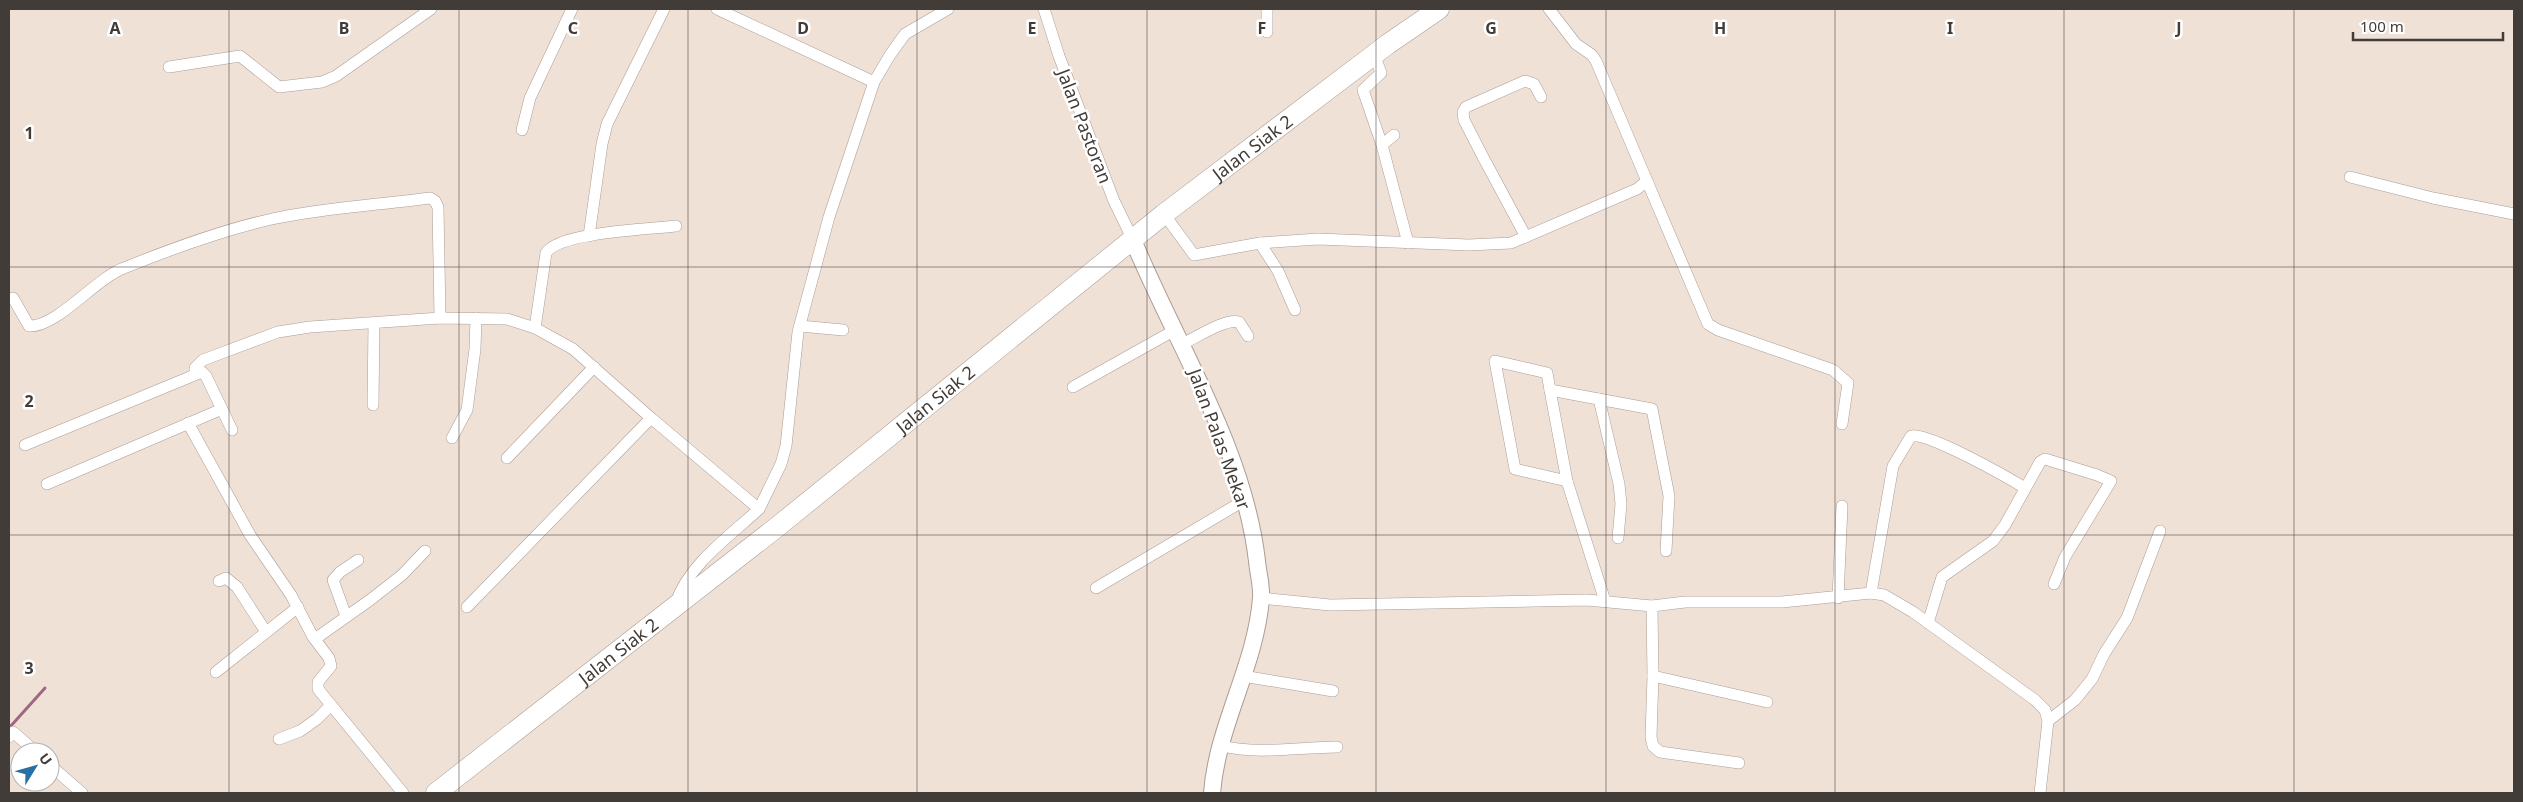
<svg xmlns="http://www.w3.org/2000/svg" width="2523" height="802" viewBox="0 0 2523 802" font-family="'Noto Sans',sans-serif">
<rect width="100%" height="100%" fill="#f0e1d7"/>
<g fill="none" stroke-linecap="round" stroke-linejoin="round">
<polyline stroke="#9f6784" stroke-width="3" points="9,728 45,688"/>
<g stroke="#ab9d94" stroke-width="12">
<g id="minor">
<polyline points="717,9 874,82"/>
<polyline points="1044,9 1059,56 1114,201 1133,240"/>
<polyline points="1267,32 1267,9"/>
<polyline points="1374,54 1381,73 1363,90 1382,145"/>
<polyline points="169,67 240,56 279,87 322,82 336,76 431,9"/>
<polyline points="522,130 530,98 572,9"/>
<polyline points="1394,135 1382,145 1408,243"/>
<polyline points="2350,177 2433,198 2514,214"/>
<polyline points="1647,181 1708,324 1718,330 1833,370 1848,383 1842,424"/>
<polyline points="1164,214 1194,255 1260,243 1318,239 1469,245 1511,243 1637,189 1647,181 1596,61 1592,55 1576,44 1549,9"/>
<polyline points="589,236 602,144 607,124 664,9"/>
<polyline points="1526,237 1483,157 1464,120 1463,112 1466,107 1525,81 1534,84 1541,97"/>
<polyline points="1260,243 1278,271 1295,310"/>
<path d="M13 298 29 326C56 328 96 278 124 268 171 249 222 230 272 219 323 208 377 205 430 198L435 201 438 207 440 318"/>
<polyline points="800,326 843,330"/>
<path d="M535 328 546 253C559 232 650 229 676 226"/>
<path d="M1182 344C1196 338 1225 318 1239 322L1248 336"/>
<polyline points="195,373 195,368 203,360 278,332 310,327 440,318 507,319 535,328 573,349 651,418 759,509 781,464 786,446 798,332 829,217 874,82 890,55 905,34 948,9"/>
<polyline points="1073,387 1175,330"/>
<polyline points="1550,390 1547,373 1495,361 1515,469 1567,481"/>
<polyline points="1599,399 1619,484 1621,504 1618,538"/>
<polyline points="373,405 374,323"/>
<polyline points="188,423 250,535 291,595 313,637 329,658 331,666 318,682 318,689 403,793"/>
<polyline points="452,438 467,410 475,349 476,318"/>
<polyline points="25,445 202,372 206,376 232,430"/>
<polyline points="507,458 594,367"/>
<polyline points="47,484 222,409"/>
<polyline points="219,581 226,578 237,587 266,632"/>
<polyline points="1096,588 1245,500"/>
<path d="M1871 593 1893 466 1911 436C1928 432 2007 477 2025 488"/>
<polyline points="1261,598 1330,605 1587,600 1652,606 1685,602 1782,602 1871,593 1884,595 1913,612 2035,700 2045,710 2048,721 2040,793"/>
<polyline points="1838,598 1842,506"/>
<polyline points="1605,601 1567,481 1550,390 1652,409 1669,496 1666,551"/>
<path d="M676 603C687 566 731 535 759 509"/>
<polyline points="1652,606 1653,676 1651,737 1653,746 1660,752 1739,763"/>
<polyline points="467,607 651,418"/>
<polyline points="346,616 333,580 340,572 358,560"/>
<polyline points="1928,623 1942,577 1993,541 2005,525 2040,462 2045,459 2097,475 2111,481 2065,557 2054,584"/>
<polyline points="315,639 370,600 402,575 425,551"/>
<polyline points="216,672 298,607"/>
<polyline points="1243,676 1333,691"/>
<polyline points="1653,676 1767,702"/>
<polyline points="2048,721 2075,700 2092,679 2104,654 2127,618 2160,531"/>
<polyline points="9,737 13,732 36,752"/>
<polyline points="279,739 300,731 317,719 331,705"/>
<path d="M1222 746C1260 755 1299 747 1337 747"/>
<polyline points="50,765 82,793"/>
</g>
</g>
<g stroke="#ab9d94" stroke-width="18">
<path id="secondary" d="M1133 240C1176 344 1244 448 1257 561 1258 573 1262 586 1261 598 1256 665 1217 726 1212 793"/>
</g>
<g stroke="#ab9d94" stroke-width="21">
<g id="trunk">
<path id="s1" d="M436 793 777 527 1164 214 1388 44 1439 9"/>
</g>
</g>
<use href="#minor" stroke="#fff" stroke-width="11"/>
<use href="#secondary" stroke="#fff" stroke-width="16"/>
<use href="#trunk" stroke="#fff" stroke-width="20"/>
</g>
<path fill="none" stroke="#423c38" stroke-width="1" stroke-opacity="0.55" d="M229 9V793M459 9V793M688 9V793M917 9V793M1147 9V793M1376 9V793M1606 9V793M1835 9V793M2064 9V793M2294 9V793M9 267H2514M9 535H2514"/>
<g text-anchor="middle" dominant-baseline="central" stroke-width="5" stroke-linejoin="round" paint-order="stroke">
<g font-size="18" fill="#423c38" stroke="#fff">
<text transform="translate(1085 126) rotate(69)">Jalan Pastoran</text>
<text stroke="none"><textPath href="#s1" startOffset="1041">Jalan Siak 2</textPath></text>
<text stroke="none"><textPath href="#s1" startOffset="636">Jalan Siak 2</textPath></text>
<text transform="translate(1220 439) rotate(70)">Jalan Palas Mekar</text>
<text stroke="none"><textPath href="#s1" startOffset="231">Jalan Siak 2</textPath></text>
</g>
</g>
<g font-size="16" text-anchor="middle" font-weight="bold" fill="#423c38" stroke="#fff" stroke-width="5" stroke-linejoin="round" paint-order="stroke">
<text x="115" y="34">A</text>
<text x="344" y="34">B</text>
<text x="573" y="34">C</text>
<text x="803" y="34">D</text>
<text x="1032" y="34">E</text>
<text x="1262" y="34">F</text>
<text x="1491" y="34">G</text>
<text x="1720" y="34">H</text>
<text x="1950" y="34">I</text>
<text x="2179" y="34">J</text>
<text x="29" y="139">1</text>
<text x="29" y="407">2</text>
<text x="29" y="674">3</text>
</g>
<rect width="2523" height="802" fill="none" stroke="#423c38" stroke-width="20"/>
<g transform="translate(35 767) rotate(53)"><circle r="24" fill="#ffffff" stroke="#b3b1af"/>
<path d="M0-4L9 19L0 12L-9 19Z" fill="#286fa3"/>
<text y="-8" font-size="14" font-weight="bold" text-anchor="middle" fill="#423c38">U</text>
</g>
<path d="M2353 32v8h150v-8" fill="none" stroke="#423c38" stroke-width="2.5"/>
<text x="2360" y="32" font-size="15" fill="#423c38" stroke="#ffffff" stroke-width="4" paint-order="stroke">100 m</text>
</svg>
